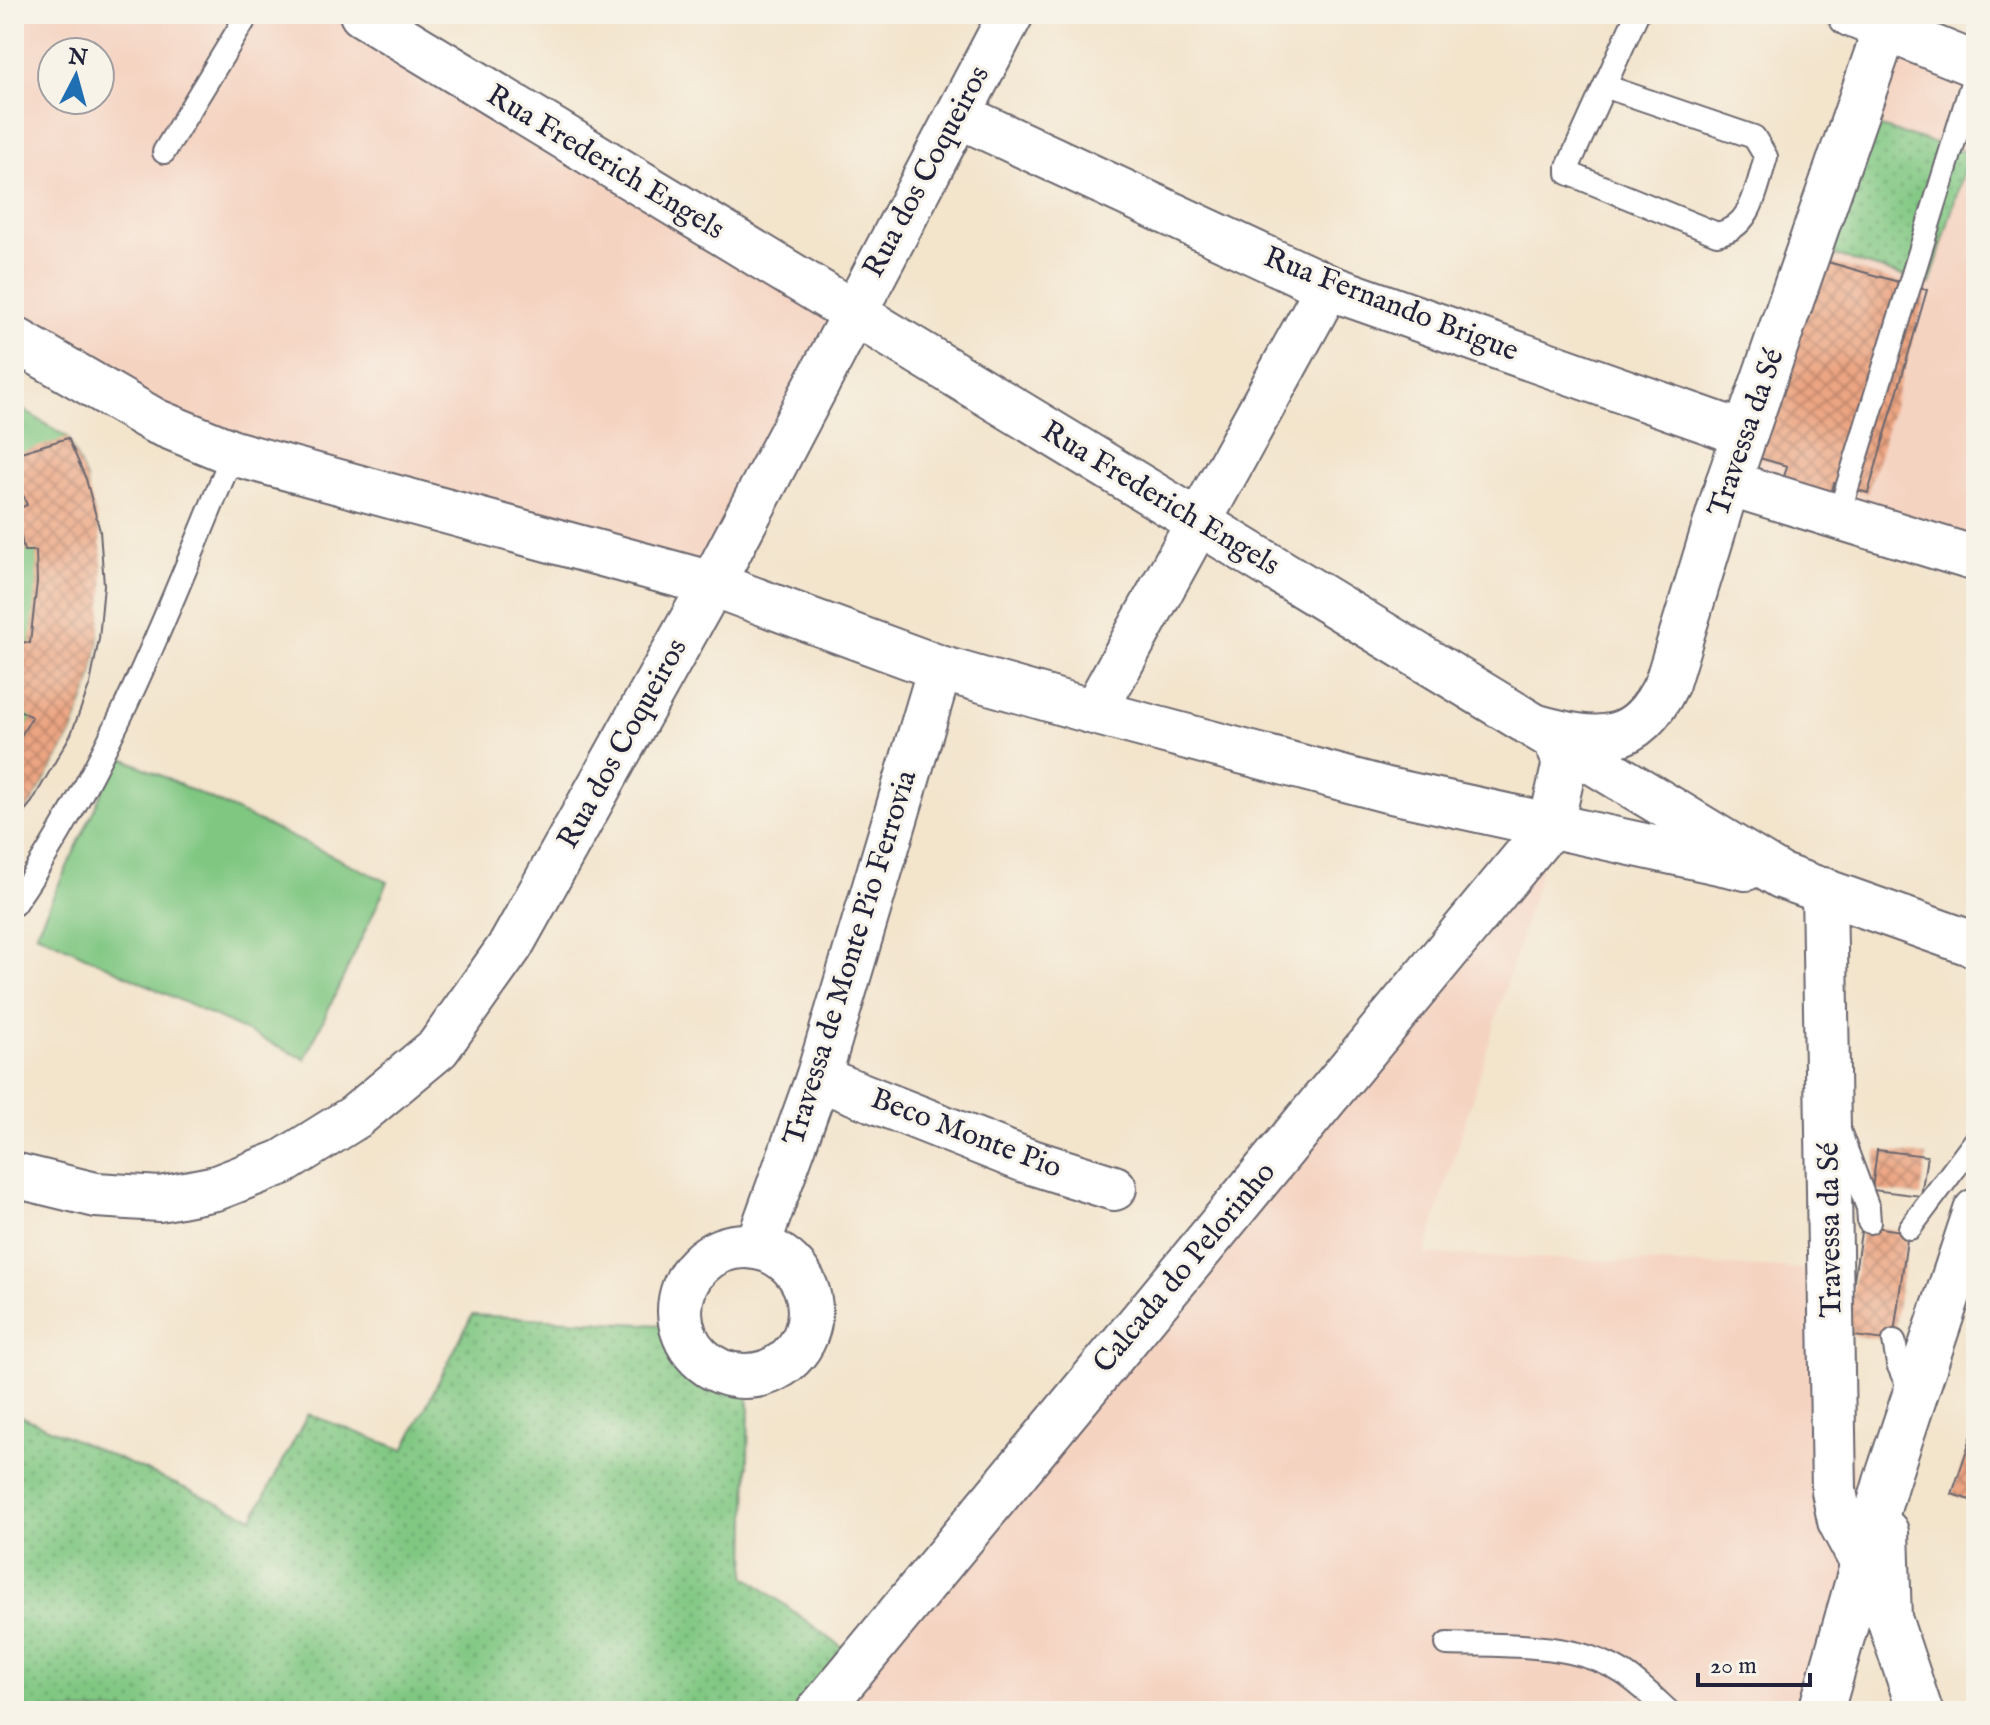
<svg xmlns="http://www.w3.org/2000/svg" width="1990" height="1725" viewBox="0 0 1990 1725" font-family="'IM FELL English',serif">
<defs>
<pattern id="grass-dots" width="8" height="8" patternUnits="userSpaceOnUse" patternTransform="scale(2)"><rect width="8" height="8" fill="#80c782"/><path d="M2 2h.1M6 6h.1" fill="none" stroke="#68a16c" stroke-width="1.8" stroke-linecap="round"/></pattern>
<pattern id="building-cross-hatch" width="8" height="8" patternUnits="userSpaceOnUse" patternTransform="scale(2)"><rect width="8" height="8" fill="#eca582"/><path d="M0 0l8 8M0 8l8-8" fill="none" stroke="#bf866c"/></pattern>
</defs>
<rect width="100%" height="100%" fill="#f7f3e8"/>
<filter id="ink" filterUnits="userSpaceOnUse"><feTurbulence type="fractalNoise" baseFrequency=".0125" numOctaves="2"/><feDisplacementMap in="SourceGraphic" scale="16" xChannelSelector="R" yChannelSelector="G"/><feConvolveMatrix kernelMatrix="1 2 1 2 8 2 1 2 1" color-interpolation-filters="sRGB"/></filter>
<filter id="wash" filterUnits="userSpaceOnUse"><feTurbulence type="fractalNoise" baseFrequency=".006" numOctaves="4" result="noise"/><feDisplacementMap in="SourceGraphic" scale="32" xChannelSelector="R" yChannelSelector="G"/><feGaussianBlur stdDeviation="1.8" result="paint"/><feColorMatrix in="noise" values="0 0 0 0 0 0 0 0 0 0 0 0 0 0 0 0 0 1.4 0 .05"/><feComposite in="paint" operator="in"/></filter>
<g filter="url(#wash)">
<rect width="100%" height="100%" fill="#f3e4cc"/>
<g fill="#f5d3c1" fill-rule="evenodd">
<path d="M14 14H363L852 313 712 584 236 447 14 339ZM52 52H100V100H52Z"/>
<polygon points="1885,30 1976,65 1976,559 1728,483"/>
<polygon points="1548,847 1425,1254 1831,1270 1863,1564 1804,1711 819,1711"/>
</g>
<g fill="url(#grass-dots)" stroke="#51745e" stroke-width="2">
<polygon points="1843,116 1969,153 1930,284 1804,246"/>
<path d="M472 1315 681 1326C693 1359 712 1365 743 1377L749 1404 746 1576 860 1661 819 1711H14V1413L253 1518 308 1414 404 1450Z"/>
</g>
<g fill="#80c782" stroke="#51745e" stroke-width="2">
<polygon points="14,404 68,438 86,479 99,639 90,684 71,734 32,802 14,824"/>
<polygon points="119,756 388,882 305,1059 36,933"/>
</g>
<g id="blocks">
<g fill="url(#building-cross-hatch)">
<polygon points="1803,255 1927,290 1868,493 1834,483 1830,498 1782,484 1787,466 1746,454"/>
<polygon points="68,438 86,479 100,531 104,585 99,639 90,684 71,734 32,802 14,824 14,747 32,717 14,707 14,647 16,641 30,643 37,582 36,551 24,551 15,510 27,505 14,473 14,454"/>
<polygon points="1877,1150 1927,1156 1921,1196 1872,1190"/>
<polygon points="1862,1225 1908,1232 1893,1341 1846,1335"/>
<polygon points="1976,1423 1976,1502 1952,1494"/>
</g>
</g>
</g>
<g filter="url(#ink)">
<use href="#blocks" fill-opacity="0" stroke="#6b666e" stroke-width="2"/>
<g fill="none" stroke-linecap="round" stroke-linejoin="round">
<g stroke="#6b666e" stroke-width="26">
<g id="lane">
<path d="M1607 87 1754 137 1766 157C1756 188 1753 227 1717 234L1568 173V167L1637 14"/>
<polyline points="164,152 248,14"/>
<polyline points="1838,517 1976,70"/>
<path d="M14 904C109 767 170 606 233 453"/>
<polyline points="1840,1133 1868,1208 1869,1222"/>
<polyline points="1910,1228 1976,1140"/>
<polyline points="1894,1341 1898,1364 1912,1396"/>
<path d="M1447 1644C1502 1646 1570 1641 1620 1671 1637 1681 1653 1697 1668 1711"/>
</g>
</g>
<g stroke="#6b666e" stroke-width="48">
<g id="street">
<polyline points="958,115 1328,287 1745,434"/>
<polyline points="1728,483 1976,559"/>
<polyline points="1094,712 1328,287"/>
<path d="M1537 727C1599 744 1637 747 1667 683L1728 483 1885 30"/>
<polyline points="1824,890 1834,1491 1840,1521 1863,1564"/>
<polyline points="818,1078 1025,1160 1114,1188"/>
<polyline points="14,1175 96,1195 160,1199 216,1188 283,1162 355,1117 438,1048 511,945 712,584 1011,14"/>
<circle cx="745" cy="1311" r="65"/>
<polyline points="757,1247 818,1078 940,668"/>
<polyline points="819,1711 1551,825 1565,762 1555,739"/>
</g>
</g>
<g stroke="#6b666e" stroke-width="48">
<g id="secondary">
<polyline points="362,14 1781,876 1976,945"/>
<polyline points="1850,14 1976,65"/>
<polyline points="14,339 155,421 233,453 712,584 940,668 1094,712 1387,790 1746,868"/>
</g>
</g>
<g stroke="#6b666e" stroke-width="48">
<g id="primary">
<polyline points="1886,1532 1889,1618 1920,1711"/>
<polyline points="1821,1711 1886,1482 1976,1211"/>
</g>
</g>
<use href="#lane" stroke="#fff" stroke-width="22"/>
<use href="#street" stroke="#fff" stroke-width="44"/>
<use href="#secondary" stroke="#fff" stroke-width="44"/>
<use href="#primary" stroke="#fff" stroke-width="44"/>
</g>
</g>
<g text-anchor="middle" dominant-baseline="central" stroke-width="6" stroke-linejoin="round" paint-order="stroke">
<g font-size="30" fill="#22223b" stroke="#f7f3e8">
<text transform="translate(605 163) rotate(31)">Rua Frederich Engels</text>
<text transform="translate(927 172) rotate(-62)">Rua dos Coqueiros</text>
<text transform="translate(1391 305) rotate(21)">Rua Fernando Brigue</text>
<text transform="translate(1747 433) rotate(-71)">Travessa da Sé</text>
<text transform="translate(1160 499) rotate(31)">Rua Frederich Engels</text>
<text transform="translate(623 744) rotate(-61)">Rua dos Coqueiros</text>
<text transform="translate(851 958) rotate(-73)">Travessa de Monte Pio Ferrovia</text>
<text transform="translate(966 1134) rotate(21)">Beco Monte Pio</text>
<text transform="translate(1831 1230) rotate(-91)">Travessa da Sé</text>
<text transform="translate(1185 1268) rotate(-50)">Calcada do Pelorinho</text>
</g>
</g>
<rect width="1990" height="1725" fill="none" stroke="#f7f3e8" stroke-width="48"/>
<g transform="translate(76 76) rotate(6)"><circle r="38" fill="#f7f3e8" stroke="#a29fa3" stroke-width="2"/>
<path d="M0-6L14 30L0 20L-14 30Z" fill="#1f6fb2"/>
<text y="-12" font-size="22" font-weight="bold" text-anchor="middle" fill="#22223b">N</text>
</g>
<path d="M1698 1673v12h112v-12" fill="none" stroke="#22223b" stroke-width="4"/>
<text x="1710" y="1673" font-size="24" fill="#22223b" stroke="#f7f3e8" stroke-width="6" paint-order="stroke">20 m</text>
</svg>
